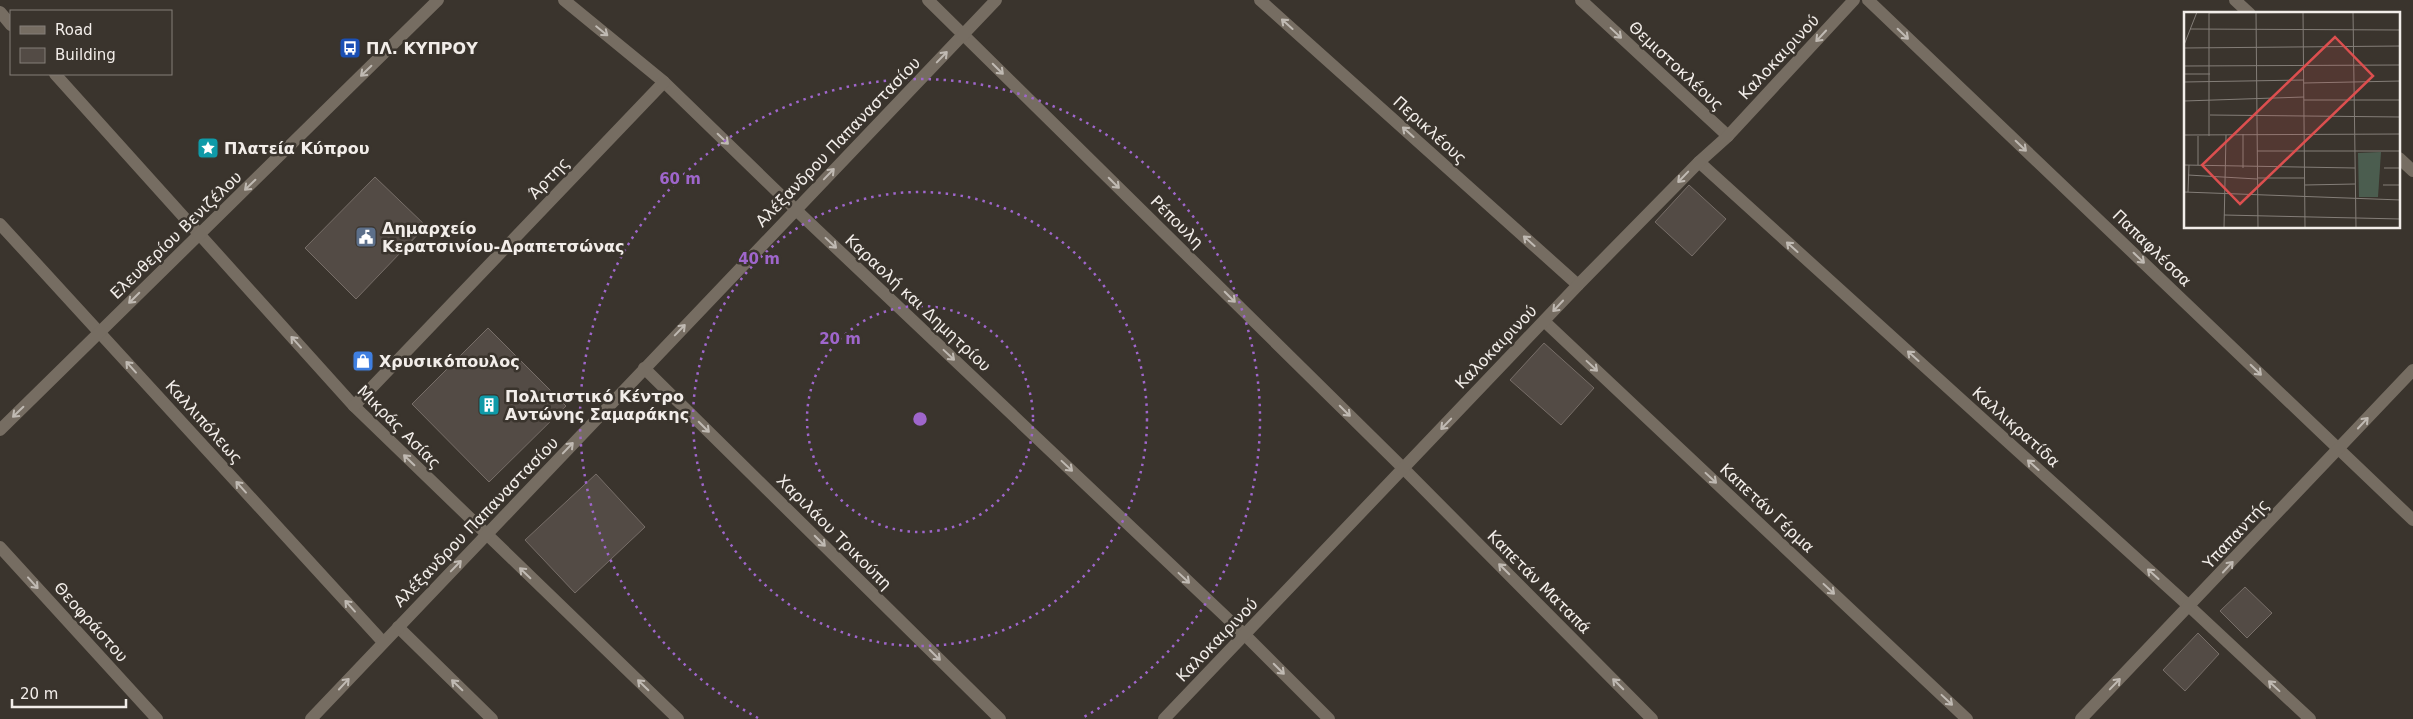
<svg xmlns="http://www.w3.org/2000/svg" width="2413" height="719" viewBox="0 0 2413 719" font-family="'DejaVu Sans',sans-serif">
<rect width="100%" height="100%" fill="#3a342d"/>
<g fill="#534b45" stroke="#776e68">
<polygon points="375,177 426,226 356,299 305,248"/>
<polygon points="1689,185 1726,219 1692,256 1655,222"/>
<polygon points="488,328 566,406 489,482 412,404"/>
<polygon points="1544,343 1594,388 1561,425 1510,380"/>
<polygon points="596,474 645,527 575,593 525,540"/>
<polygon points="2245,587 2272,613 2247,638 2220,611"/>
<polygon points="2198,633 2219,654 2185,691 2163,670"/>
</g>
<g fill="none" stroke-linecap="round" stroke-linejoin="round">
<g stroke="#766d62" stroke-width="12">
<polyline points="564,0 664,82 795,209 1245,635 1329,719"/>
<polyline points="928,0 1403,468 1652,719"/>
<polyline points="1260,0 1578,285"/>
<polyline points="1581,0 1728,136"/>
<polyline points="1868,0 2413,520"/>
<polyline points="2235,0 2250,14"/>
<polyline points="0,12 11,25"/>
<polyline points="55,74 354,406 678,719"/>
<polyline points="2399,158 2413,171"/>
<polyline points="1699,162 2190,607 2310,719"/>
<polyline points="0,224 383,642"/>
<polyline points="1544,321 1967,719"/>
<polyline points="644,368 1000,719"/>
<polyline points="354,406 664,82"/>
<polyline points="0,430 438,0"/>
<polyline points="0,547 157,719"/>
<polyline points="398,627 492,719"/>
<polyline points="311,719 996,0"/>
<polyline points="1164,719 1578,285 1699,162 1728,136 1854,0"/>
<polyline points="2081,719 2413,370"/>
</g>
</g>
<defs><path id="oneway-shaft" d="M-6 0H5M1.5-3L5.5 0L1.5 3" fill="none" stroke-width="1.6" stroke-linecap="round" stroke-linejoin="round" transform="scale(1.25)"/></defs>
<g stroke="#c0bab3">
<use href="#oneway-shaft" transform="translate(1287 24) rotate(-138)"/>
<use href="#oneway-shaft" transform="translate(602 31) rotate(39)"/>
<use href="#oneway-shaft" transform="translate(1616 33) rotate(43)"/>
<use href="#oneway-shaft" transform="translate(1903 34) rotate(44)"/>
<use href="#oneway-shaft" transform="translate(1821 36) rotate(133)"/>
<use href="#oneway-shaft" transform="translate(942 57) rotate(-46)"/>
<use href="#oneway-shaft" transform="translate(998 69) rotate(45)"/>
<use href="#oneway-shaft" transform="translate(366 71) rotate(136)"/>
<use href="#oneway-shaft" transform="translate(1408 132) rotate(-138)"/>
<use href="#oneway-shaft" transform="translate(723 139) rotate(44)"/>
<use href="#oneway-shaft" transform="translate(2021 146) rotate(44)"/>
<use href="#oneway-shaft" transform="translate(829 174) rotate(-46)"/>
<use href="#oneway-shaft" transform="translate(1683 177) rotate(134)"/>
<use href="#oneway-shaft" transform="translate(1114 183) rotate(45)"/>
<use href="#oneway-shaft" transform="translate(250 185) rotate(136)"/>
<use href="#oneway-shaft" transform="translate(1529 241) rotate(-138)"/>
<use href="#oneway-shaft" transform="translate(831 243) rotate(43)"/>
<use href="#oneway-shaft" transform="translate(1792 247) rotate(-138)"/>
<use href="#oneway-shaft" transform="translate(2139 258) rotate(44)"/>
<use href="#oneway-shaft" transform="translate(1230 297) rotate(45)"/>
<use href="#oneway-shaft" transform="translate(134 298) rotate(135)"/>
<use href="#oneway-shaft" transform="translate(1558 306) rotate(133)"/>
<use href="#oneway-shaft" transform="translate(680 330) rotate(-46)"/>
<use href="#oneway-shaft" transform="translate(296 342) rotate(-132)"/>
<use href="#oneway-shaft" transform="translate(949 355) rotate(43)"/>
<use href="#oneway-shaft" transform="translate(1913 356) rotate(-138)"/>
<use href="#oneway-shaft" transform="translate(1592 366) rotate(43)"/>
<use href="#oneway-shaft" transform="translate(131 367) rotate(-132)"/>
<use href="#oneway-shaft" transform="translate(2256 370) rotate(44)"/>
<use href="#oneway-shaft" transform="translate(1345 411) rotate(45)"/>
<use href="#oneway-shaft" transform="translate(18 412) rotate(136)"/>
<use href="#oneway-shaft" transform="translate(2363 423) rotate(-47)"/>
<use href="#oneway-shaft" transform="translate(1446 424) rotate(134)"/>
<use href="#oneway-shaft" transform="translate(704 427) rotate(45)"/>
<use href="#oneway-shaft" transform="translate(568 448) rotate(-46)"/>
<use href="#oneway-shaft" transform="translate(409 460) rotate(-136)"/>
<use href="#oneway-shaft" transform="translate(2033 465) rotate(-138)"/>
<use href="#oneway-shaft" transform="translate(1067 466) rotate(43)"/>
<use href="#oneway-shaft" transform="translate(1711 478) rotate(43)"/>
<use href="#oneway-shaft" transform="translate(241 487) rotate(-132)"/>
<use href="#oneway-shaft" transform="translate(820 541) rotate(45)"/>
<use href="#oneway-shaft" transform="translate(456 566) rotate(-46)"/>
<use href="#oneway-shaft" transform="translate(2228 567) rotate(-47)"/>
<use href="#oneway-shaft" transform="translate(1504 569) rotate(-135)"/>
<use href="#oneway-shaft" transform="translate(525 573) rotate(-136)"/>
<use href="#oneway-shaft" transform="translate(2153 574) rotate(-138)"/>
<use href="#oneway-shaft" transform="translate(1184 578) rotate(43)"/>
<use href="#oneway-shaft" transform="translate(33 583) rotate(48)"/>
<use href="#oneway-shaft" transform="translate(1829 589) rotate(43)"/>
<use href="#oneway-shaft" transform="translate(350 606) rotate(-132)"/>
<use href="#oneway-shaft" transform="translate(935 655) rotate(45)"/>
<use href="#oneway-shaft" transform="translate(1279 669) rotate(45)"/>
<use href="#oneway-shaft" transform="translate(344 684) rotate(-47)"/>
<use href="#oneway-shaft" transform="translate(1618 684) rotate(-135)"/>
<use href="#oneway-shaft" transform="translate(2115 684) rotate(-46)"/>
<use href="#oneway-shaft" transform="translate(457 685) rotate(-136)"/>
<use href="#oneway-shaft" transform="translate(643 685) rotate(-136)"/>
<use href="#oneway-shaft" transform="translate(2274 686) rotate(-137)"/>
<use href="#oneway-shaft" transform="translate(1947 700) rotate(43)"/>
</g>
<g fill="none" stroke="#9f66cc" stroke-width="2.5" stroke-dasharray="2.5 5">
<circle cx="920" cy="419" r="113"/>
<circle cx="920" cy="419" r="227"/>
<path d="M758 718A340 340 0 1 1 1082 718"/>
</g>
<defs>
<g id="bus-square" transform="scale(1.125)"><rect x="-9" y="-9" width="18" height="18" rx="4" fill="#1a4fb4" stroke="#3a342d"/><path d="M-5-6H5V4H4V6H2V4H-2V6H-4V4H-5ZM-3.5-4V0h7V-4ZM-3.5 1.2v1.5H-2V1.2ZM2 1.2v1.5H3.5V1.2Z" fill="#fff"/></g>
<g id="sight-square" transform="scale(1.125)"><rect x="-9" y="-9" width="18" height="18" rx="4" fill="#0f9aa8" stroke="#3a342d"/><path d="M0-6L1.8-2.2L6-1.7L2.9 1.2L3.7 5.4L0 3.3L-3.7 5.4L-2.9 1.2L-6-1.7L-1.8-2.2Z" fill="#fff"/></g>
<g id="civic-square" transform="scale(1.125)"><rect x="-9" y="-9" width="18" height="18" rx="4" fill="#5c6f8a" stroke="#3a342d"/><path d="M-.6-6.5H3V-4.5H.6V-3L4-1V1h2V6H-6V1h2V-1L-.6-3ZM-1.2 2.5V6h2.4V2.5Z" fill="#fff"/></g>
<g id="shop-square" transform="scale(1.125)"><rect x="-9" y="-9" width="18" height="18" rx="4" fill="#3f7fe0" stroke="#3a342d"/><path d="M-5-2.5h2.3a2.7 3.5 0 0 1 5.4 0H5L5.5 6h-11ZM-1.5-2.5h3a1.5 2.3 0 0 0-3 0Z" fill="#fff"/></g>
<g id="building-square" transform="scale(1.125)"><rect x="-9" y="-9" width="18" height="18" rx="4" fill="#0f9aa8" stroke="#3a342d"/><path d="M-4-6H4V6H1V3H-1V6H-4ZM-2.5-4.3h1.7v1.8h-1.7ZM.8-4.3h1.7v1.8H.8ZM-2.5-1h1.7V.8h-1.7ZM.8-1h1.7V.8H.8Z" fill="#fff"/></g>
</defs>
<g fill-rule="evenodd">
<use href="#bus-square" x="350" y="48"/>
<use href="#sight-square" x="208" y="148"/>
<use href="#civic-square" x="366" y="237"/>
<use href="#shop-square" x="363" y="361"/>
<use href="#building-square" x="489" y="405"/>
</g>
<g text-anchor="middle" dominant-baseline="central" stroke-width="5" stroke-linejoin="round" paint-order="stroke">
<g font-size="16" font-weight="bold" fill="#f2ede9" stroke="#3a342d" text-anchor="start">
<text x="366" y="48">ΠΛ. ΚΥΠΡΟΥ</text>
<text x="224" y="148">Πλατεία Κύπρου</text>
<text x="382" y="228">Δημαρχείο<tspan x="382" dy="18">Κερατσινίου-Δραπετσώνας</tspan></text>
<text x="379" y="361">Χρυσικόπουλος</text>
<text x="505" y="396">Πολιτιστικό Κέντρο<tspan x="505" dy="18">Αντώνης Σαμαράκης</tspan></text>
</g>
<g font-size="16" fill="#f2ede9" stroke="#3a342d">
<text transform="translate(1779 57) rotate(-47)">Καλοκαιρινού</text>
<text transform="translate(1676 66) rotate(43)">Θεμιστοκλέους</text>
<text transform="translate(1430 130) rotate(42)">Περικλέους</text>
<text transform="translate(838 142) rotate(-46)">Αλέξανδρου Παπαναστασίου</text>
<text transform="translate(549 178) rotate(-46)">Άρτης</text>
<text transform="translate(1177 222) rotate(45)">Ρέπουλη</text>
<text transform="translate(176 235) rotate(-44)">Ελευθερίου Βενιζέλου</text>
<text transform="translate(2152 248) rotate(44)">Παπαφλέσσα</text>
<text transform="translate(918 303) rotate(43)">Καραολή και Δημητρίου</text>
<text transform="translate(1496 347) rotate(-46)">Καλοκαιρινού</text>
<text transform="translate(204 422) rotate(48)">Καλλιπόλεως</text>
<text transform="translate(399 427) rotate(45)">Μικράς Ασίας</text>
<text transform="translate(2016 427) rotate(42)">Καλλικρατίδα</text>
<text transform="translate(1767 508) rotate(43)">Καπετάν Γέρμα</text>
<text transform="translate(476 522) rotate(-46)">Αλέξανδρου Παπαναστασίου</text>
<text transform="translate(834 532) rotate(45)">Χαριλάου Τρικούπη</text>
<text transform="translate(2236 534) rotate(-47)">Υπαπαντής</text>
<text transform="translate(1539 582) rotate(45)">Καπετάν Ματαπά</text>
<text transform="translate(91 622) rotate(48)">Θεοφράστου</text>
<text transform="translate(1217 640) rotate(-46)">Καλοκαιρινού</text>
</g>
</g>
<g transform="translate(2184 12)">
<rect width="216" height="216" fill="#3a342d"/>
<path d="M197 140 194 185H175L174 141Z" fill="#4b5d4f"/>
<path fill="none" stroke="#847e78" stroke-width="1" d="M72 0 74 216M119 0 121 216M169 0 172 216M25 1 199 0M6 17 217 18M0 33 13 0M0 36 217 34M0 54 217 53M0 62H26M0 70 120 68M120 71 217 69M120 88H217M0 89 120 85M26 103 217 105M59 122V156M0 123 217 122M14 124V153M25 124V1M73 139H217M0 153 171 156M200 156H217M4 163 73 167M73 166H121M121 173 171 172M199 173H217M0 180 217 188M4 180 5 153M40 203 217 207M40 216 42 123"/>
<path fill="#dc4f4f" fill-opacity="0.15" stroke="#dc4f4f" stroke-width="2.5" d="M151 25 189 64 56 192 18 153Z"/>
<rect width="216" height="216" fill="none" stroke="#f2ede9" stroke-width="2.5"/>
</g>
<circle cx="920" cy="419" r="8" fill="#9f66cc" stroke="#3a342d" stroke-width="2.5"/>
<g font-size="15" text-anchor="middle" font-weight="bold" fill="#9f66cc" stroke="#3a342d" stroke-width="5" stroke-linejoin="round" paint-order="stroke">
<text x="680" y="184">60 m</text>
<text x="759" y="264">40 m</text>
<text x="840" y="344">20 m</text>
</g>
<rect x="10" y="10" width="162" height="65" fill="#3a342d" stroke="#847e78"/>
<rect x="20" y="26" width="25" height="8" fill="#766d62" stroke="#847e78"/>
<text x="55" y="35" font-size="15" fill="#f2ede9">Road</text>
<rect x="20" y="48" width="25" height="15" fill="#534b45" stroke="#847e78"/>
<text x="55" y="60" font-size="15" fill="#f2ede9">Building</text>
<path d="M12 699v8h114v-8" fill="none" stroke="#f2ede9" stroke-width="2.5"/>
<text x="20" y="699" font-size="15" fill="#f2ede9" stroke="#3a342d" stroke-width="4" paint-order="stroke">20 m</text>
</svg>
